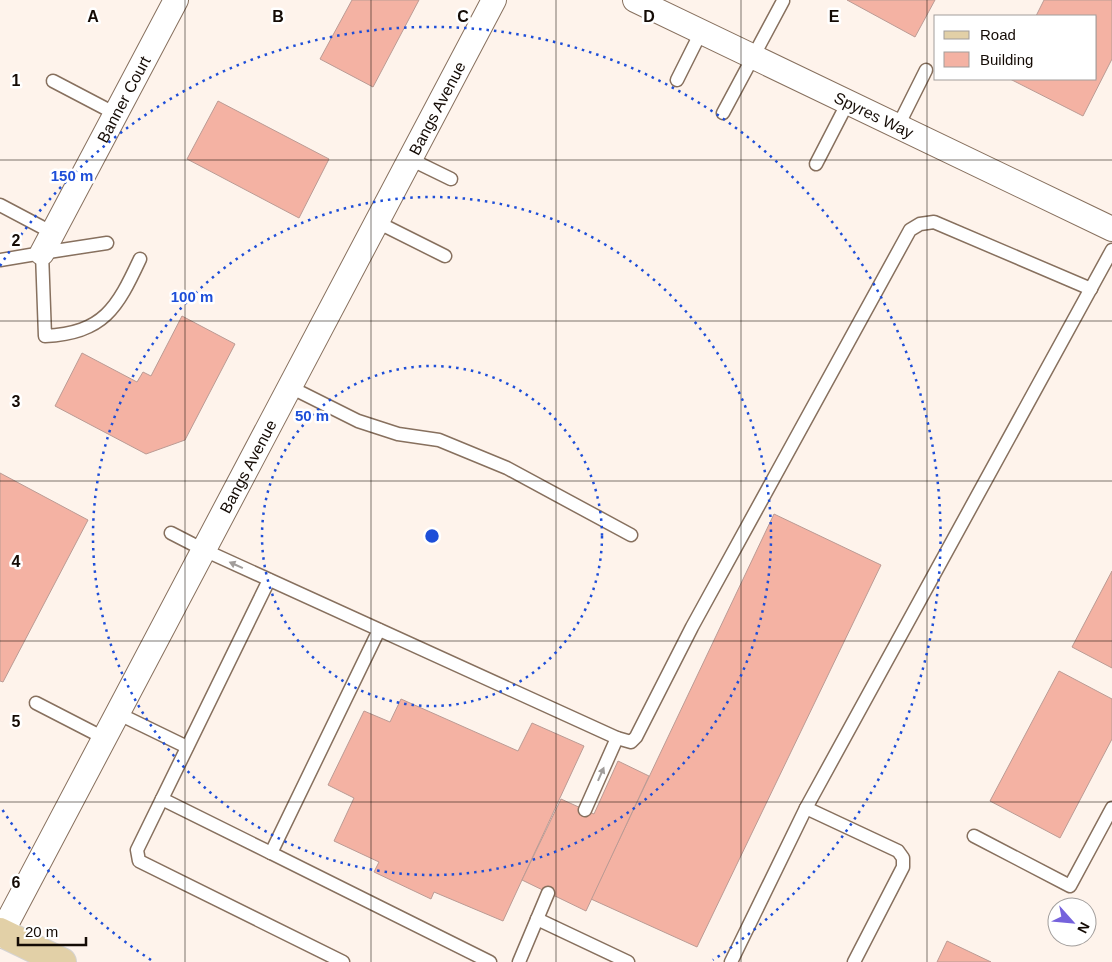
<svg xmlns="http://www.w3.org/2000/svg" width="1112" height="962" viewBox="0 0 1112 962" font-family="Helvetica,sans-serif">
<rect width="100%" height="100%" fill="#fef3eb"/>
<g fill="#f4b2a3" stroke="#bb9b94">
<polygon points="352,0 419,0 373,87 320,59"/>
<polygon points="847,0 935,0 915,37"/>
<polygon points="1044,0 1112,0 1112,59 1083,116 1010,79 1096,79 1096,16 1036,16"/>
<polygon points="218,101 329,159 299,218 187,159"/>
<polygon points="182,316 235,344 185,440 146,454 55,406 82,353 137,382 143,372 151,376"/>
<polygon points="0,473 88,520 3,682 0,681"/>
<polygon points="774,514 881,565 697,947 591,899"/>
<polygon points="1112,571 1112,668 1072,647"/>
<polygon points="1059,671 1112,699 1112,739 1060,838 990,801"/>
<polygon points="401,699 518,751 532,723 584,746 503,921 434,892 431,899 374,872 379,862 334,841 354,798 328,785 364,711 390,722"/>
<polygon points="618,761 649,776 586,911 522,880 561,799 594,814"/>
<polygon points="947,941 991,962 937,962"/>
</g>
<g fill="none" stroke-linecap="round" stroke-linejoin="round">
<g stroke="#87705e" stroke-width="15">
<g id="lane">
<polyline points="677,80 701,32"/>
<polyline points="53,81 116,114"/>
<polyline points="723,113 783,1"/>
<polyline points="898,126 926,70"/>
<polyline points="410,159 451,179"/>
<polyline points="816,164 848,102"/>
<polyline points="0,205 53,233"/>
<polyline points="377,222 445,256"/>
<path d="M107 243 42 253 45 336C104 333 117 308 140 259"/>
<polyline points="0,260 42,253"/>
<polyline points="290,387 358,421 398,434 439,440 507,468 631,535"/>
<polyline points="171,533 204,550 617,738 631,742 636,737 692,627 910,230 920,224 934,222 1091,289"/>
<polyline points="269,580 137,850 139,861 343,962"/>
<polyline points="36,703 104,738"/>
<polyline points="117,713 187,747"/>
<polyline points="162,799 271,853 379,630"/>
<polyline points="585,810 617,738"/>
<polyline points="974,836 1070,886 1112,808"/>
<polyline points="271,853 490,962"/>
<polyline points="537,919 628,962"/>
<polyline points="519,962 548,893"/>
<polyline points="731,962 806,808"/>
<polyline points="854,962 903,867 903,858 898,851 806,808 1112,250"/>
</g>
</g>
<g stroke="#87705e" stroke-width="26">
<g id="street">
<path id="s1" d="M635 0 1112 229"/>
<path id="s2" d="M42 253 176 0"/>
<path id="s3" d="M0 936 494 0"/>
</g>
</g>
<g stroke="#d5d3d2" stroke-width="30">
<polyline id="primary" points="0,932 62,962"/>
</g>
<use href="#lane" stroke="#fff" stroke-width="12"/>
<use href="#street" stroke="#fff" stroke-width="24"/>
<use href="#primary" stroke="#e2d0a7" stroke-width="28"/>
</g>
<defs><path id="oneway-solid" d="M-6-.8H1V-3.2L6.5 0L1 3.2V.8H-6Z" transform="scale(1.25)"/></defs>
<g fill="#a19d9b">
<use href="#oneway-solid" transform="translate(236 565) rotate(-156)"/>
<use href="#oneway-solid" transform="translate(601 774) rotate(-66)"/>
</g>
<path fill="none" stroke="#140b05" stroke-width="1" stroke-opacity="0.55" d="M185 0V962M371 0V962M556 0V962M741 0V962M927 0V962M0 160H1112M0 321H1112M0 481H1112M0 641H1112M0 802H1112"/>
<g fill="none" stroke="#1d4ed8" stroke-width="2.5" stroke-dasharray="2.5 5">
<circle cx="432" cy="536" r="170"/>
<circle cx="432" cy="536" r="339"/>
<path d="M151 960A509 509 0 0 1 0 806M0 266A509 509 0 1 1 713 960"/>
</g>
<g text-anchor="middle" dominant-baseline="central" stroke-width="5" stroke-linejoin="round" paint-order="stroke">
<g font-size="16" fill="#140b05" stroke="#fff">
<text stroke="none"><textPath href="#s2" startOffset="174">Banner Court</textPath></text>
<text stroke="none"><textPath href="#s3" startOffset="936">Bangs Avenue</textPath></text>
<text stroke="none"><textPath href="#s1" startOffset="265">Spyres Way</textPath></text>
<text stroke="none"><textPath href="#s3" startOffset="531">Bangs Avenue</textPath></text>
</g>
</g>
<g font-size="16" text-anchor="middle" font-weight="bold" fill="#140b05" stroke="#fff" stroke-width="5" stroke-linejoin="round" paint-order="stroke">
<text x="93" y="22">A</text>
<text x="278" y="22">B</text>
<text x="463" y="22">C</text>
<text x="649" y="22">D</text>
<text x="834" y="22">E</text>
<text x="16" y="86">1</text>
<text x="16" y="246">2</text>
<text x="16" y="407">3</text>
<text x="16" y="567">4</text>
<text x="16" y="727">5</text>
<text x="16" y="888">6</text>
</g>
<circle cx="432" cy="536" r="8" fill="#1d4ed8" stroke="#fff" stroke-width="2.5"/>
<g font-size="15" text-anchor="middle" font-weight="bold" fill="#1d4ed8" stroke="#fff" stroke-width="5" stroke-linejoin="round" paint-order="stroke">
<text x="72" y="181">150 m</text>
<text x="192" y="302">100 m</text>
<text x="312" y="421">50 m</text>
</g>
<rect x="934" y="15" width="162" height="65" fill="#ffffff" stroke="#a19d9b"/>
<rect x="944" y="31" width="25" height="8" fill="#e2d0a7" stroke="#a19d9b"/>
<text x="980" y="40" font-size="15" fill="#140b05">Road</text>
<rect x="944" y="52" width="25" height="15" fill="#f4b2a3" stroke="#a19d9b"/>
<text x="980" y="65" font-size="15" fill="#140b05">Building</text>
<g transform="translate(1072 922) rotate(117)"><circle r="24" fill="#ffffff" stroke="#a19d9b"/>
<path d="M0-4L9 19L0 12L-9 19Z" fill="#7562dc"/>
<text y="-8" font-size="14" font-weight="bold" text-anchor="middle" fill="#140b05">N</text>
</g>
<path d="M18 937v8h68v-8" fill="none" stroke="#140b05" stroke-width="2.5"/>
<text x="25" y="937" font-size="15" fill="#140b05" stroke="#ffffff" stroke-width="4" paint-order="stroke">20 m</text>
</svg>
